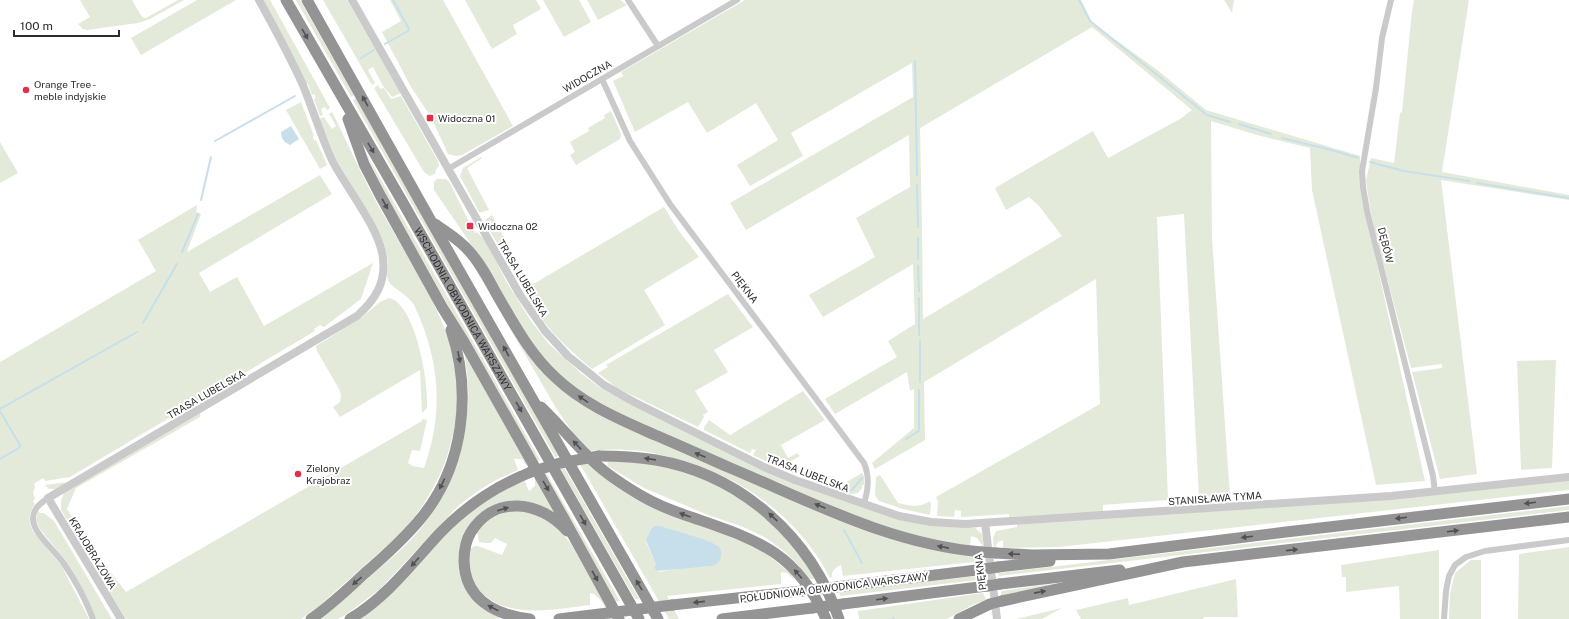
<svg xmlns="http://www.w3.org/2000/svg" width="1569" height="619" viewBox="0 0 1569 619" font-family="'Public Sans',sans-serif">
<rect width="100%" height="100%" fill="#fff"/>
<g fill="#e4eada" fill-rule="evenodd">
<polygon points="80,0 132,0 142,17 146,18 178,0 184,0 150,19 138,23 87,30 83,29 78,24 90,17"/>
<polygon points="197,0 236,0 141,55 131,38"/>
<polygon points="263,0 270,0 330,108 327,110 325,107 321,109 323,115 320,116 314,99 316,98 314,94 312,95 308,84 306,85"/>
<polygon points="296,0 300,0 354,95 351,97"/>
<polygon points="323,0 347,0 401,93 392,97 383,86 373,67 368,70 375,83 372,85"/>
<polygon points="390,0 443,0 513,126 462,155 456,156 448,154 431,117 411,87 382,32 401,21"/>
<polygon points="465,0 536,0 541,9 513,25 517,34 492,49"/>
<polygon points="543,0 579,0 591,22 564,37"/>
<polygon points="587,0 620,0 627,5 598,20"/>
<path d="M745 0H1081L1091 20 1095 25 1156 69 1206 110 1360 156V181L1363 201 1425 481 1376 485 1312 190 1310 148 1257 135 1211 121 1212 238 1230 496 1199 498 1184 214 1157 217 1168 500 1103 505V512L1009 517V514L961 517V511L955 510 954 517 937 516 938 502 936 497 1100 404 1096 279 924 382 925 440 875 469 872 463 914 428V389L910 391 907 372 835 414 825 399 897 357 888 341 915 324 913 264 823 317 809 295 875 257 856 218 910 187 909 135 746 230 730 203 913 97 912 63 791 133 803 156 750 186 737 165 778 140 756 103 707 133 688 102 635 132 613 81 623 76 621 72ZM1092 27 1192 110 1180 119 1108 158 1093 131 995 188 1006 210 1029 197 1039 206 1062 236 923 319 922 229 920 128Z"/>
<polygon points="1224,0 1234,0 1232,13"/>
<polygon points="1414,0 1469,0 1442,172 1569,195 1569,200 1441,180 1477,474 1440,479 1412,372 1442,368 1442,364 1411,368 1379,248 1370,209 1366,181 1371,158 1394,163 1400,113 1402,112 1412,11"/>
<polygon points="378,85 380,89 384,88 391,99 401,96 438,161 439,166 435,171 436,173 430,176 424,172 374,88"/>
<polygon points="356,98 559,456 555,457 353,100"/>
<polygon points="301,102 314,136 313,136 314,140 316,140 327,165 320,169 286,110"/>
<polygon points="611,111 621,134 620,139 576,165 570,155 575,152 570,142 589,131 588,128 605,118 604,115"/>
<path d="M332 112C348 144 363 178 380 209 404 250 431 291 447 335 472 406 450 480 400 534L319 606 301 619H126L93 565 94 562 101 559 126 592 422 421V419L427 420 420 451 412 450 408 463 413 466 424 468C444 412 440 360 414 305 408 294 392 289 388 280 386 274 388 268 388 262 387 254 385 248 383 241L337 161 319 119 324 117 332 129 336 126 329 114Z"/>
<polygon points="0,142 18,173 0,183"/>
<polygon points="366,154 367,155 540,460 536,461 390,203"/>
<polygon points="481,157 482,158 467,168 489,210 482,212 479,212 460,176 463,168"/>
<path d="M320 175 332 194 199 273 210 292 237 277 264 326 373 263 361 299 324 327 320 325 314 329 315 331 70 477 45 481 43 478 34 484 35 487 33 493 35 498 33 502 35 504C28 514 28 523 34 533L61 565 89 619H0V362L156 271 138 240 197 205 196 212 201 214 187 252Z"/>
<polygon points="438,178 439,179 446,179 450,183 470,224 468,225 470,228 472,228 475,233 477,232 486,241 506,281 531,321 549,344 582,374 602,389 656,417 762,469 844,501 975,528 982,534 984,548 977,538 971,536 970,545 942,543 856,518 634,422 582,394 540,357 477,253 434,190 434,182"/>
<path d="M664 207 679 231 699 257 644 290 665 325 592 369C574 354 556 338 542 319L550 313 547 310 539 315 523 290 515 274 521 270 530 286Z"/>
<polygon points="492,215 518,264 514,266 510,265 485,223 486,219"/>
<path d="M468 256 569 393 849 523 983 555V561L843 576 841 565C836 567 831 571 832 577L830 578C799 518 744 478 680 460 663 455 645 450 626 450 614 449 602 450 590 451L573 433 556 408Z"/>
<polygon points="728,294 753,327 714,350 728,372 695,391 708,412 703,415 704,417 698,427 617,388 598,373 608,367 606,365"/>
<path d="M389 298C416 304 429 384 427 408L422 413 420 370 340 417 333 407 340 402 341 395 339 389 317 351 316 346 361 318 380 302Z"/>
<path d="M463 348 529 464 526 465 522 459H514L518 470 496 480 478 491 458 506 380 589 344 616 338 619H319C335 607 350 593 366 580 383 565 402 550 417 533 460 481 478 414 463 348Z"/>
<polygon points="1556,360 1552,468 1521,470 1517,361"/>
<polygon points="803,391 825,420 781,445 788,458 797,453 800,456 785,465 787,466 783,469 753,455 756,450 752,449 750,453 704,430 704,427 709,420 730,435"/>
<polygon points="200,412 200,417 76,488 67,509 97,553 89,557 61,510 61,501 64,492"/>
<path d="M607 460C624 462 642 462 659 465 705 474 751 501 783 535 796 548 806 563 816 579H808L799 566 784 551 766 538 741 526 708 515 644 488 608 466Z"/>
<path d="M588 463 602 476 637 500 654 508 747 543 764 552 794 576V579L787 573 781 572V584L667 596 679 619H669L580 464ZM646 540 711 566 681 568 659 572 647 544Z"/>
<polygon points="564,467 639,599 635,599 560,468"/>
<polygon points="792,468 813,476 813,478 838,487 862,473 864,476 864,485 862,485 862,488 858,493 851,494 788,471"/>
<polygon points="545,471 620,601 615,602 541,472"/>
<path d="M880 475 898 503C911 506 919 508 930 501L931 505 930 515 903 509 879 501 875 495 876 477Z"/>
<polygon points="535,478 561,519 533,504 480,517 461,575 507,617 494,619 360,619 385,599 450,529 478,505 524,479 529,491 535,486"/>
<polygon points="1569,479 1569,490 1059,547 1003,548 1003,540 998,542 994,549 993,538 996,531 1017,527 1017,524 1265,508 1421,496"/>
<polygon points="68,482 56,489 49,489 45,485"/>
<polygon points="1569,506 1569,510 999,576 998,573"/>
<path d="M514 510C520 511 527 511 533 512 548 516 562 532 571 544L614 619H611C606 610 601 595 590 593V605C556 609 510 619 483 594 469 580 468 569 469 550L474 546H478L502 555 507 544 495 538 491 543H486L479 542 477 532C485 519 500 514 514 510Z"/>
<polygon points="38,511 40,513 44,513 54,521 112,619 96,619 65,560 40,529 36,521"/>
<polygon points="1569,547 1569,619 1518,619 1519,554"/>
<polygon points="1439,550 1439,619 1400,619 1399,586 1346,592 1346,577 1342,577 1341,565"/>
<polygon points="1471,560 1481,560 1481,619 1449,619 1450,593 1455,573"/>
<polygon points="985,575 986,579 840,596 839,592"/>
<polygon points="1236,579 1238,617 1204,617 1203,619 1081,619 1076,610 1128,598 1129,605"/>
<polygon points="1053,584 1001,597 1001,591"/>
<polygon points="983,593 986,600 972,605 947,619 859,619 858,611"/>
<polygon points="1062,608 1042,619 1016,619"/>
</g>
<g fill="#c6dfea">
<path d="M291 126 299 139 290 145C284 142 281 139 281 132Z"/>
<path d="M655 526H660C671 530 712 540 719 547 721 550 722 553 721 556 720 562 716 565 711 566L657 571 654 567 656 565 646 540 652 528Z"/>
</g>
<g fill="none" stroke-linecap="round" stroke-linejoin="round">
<g stroke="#c6dfea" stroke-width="2">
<polyline points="1079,0 1090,21 1207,115 1230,122"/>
<polyline points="385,44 408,31 409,29 393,0"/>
<polyline points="361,58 374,50"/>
<polyline points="915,61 917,175"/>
<polyline points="1239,124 1271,134"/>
<polyline points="1282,138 1331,150 1358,158"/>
<polyline points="215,141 295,96"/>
<polyline points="1370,162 1404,171 1469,181"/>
<polyline points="1477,183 1569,198"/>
<polyline points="917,185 918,227"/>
<polyline points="201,200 211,157"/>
<polyline points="918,238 918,259"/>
<polyline points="182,252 198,214"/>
<polyline points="918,266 919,291"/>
<polyline points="919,298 919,335"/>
<polyline points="143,323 177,264"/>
<polyline points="920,341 920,382"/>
<polyline points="0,409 137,332"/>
<polyline points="0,411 20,445 19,448 0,459"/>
<polyline points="906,439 919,431 919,390"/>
<polyline points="852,490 862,478"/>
<polyline points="844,530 862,563"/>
<polyline points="893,618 894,619"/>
</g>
<g stroke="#cacaca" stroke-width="6">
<polyline points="628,0 658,46"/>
<polyline points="1391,0 1382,38 1376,88 1362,171 1363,187 1367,211 1433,476 1435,492"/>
<path d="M602 79 630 141 670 204 864 463C870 477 868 490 864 504"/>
<polyline points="448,169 737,0"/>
<path d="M48 498C41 503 33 508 33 519 33 534 56 551 64 564 75 580 86 600 93 619"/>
<polyline points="1444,619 1446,591 1449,576 1455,565 1466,557 1485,551 1569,540"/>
</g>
<g stroke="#cacaca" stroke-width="8">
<polyline points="352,0 520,295 545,331 568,356 604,385 634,402 764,467 795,480 899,516 931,522 965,524 1391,496 1569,477"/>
<polyline points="985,523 997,619"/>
<path d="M121 619 48 498 357 316C375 300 386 283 383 258 380 229 347 189 333 162 321 137 313 109 302 83 289 55 274 27 259 0"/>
</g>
<g stroke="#949494" stroke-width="11">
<path id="s1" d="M286 0 402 201 639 619"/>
<polyline points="307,0 431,221 658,619"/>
<polyline points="348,119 364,164 380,195 442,307 464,342 563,517 619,619"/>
<path d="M435 224C446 232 460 240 469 251 480 263 488 278 496 293 513 322 529 353 555 377 583 404 619 419 655 435 679 445 703 456 728 467 812 502 889 544 982 552"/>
<path d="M541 407C560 425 576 446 596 464 609 476 625 486 640 495 657 505 675 512 694 518 757 540 797 552 826 619"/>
<path d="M599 456C618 456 637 457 656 460 742 475 811 538 839 619"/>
<polyline points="996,553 1032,555 1109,554 1286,532 1569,499"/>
<polyline points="998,567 1050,561"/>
<polyline points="1000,584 1120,570"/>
<polyline points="836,587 985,569"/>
<polyline points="1002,601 1183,562 1569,517"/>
<polyline points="843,604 987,586"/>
<polyline points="672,605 802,591"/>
<path d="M311 619C330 606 347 590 364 574 385 556 405 538 422 517 464 465 472 392 451 330"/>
<path d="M350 619C387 597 412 563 440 533 466 506 496 486 531 472"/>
<path d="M530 619C496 615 465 600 464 561 464 551 466 540 471 532 495 494 541 501 567 531"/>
<polyline points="559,619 608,613"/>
<polyline points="722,619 812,608"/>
<polyline points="959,619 990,604"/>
</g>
<g stroke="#949494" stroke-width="11">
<polyline points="531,472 560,463 599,456"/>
<polyline points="982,552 996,553"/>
<polyline points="985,569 998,567"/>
<polyline points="987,586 1000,584"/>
<polyline points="802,591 836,587"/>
<polyline points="990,604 1002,601"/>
<polyline points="812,608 843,604"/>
<polyline points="608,613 672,605"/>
</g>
</g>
<defs><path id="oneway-solid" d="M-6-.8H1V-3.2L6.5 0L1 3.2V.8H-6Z"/></defs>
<g fill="#515151">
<use href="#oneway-solid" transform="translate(305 34) rotate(60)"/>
<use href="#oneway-solid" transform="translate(365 101) rotate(-119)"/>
<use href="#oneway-solid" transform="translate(371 148) rotate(59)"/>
<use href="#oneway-solid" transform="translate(385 204) rotate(61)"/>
<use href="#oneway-solid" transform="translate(506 351) rotate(-119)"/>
<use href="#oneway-solid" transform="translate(459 357) rotate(79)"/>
<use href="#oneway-solid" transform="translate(583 399) rotate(-145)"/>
<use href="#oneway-solid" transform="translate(519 407) rotate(60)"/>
<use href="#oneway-solid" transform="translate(577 445) rotate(-133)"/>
<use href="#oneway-solid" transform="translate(700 455) rotate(-157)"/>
<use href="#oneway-solid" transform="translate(650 459) rotate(-172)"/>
<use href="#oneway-solid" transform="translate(442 484) rotate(116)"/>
<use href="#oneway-solid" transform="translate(546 486) rotate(60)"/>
<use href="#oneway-solid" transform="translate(1530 503) rotate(173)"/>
<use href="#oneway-solid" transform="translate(820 506) rotate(-157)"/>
<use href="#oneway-solid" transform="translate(503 509) rotate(-16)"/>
<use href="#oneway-solid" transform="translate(685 515) rotate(-160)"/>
<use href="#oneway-solid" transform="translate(773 517) rotate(-137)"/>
<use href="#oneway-solid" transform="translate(1401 518) rotate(173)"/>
<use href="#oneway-solid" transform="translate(583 520) rotate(60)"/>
<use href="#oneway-solid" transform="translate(1453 531) rotate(-7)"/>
<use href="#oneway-solid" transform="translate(1247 537) rotate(173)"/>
<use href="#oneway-solid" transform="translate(943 547) rotate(-169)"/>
<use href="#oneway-solid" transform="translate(1292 550) rotate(-6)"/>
<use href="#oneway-solid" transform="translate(1014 554) rotate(-177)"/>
<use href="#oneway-solid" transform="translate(415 562) rotate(132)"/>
<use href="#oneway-solid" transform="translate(798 574) rotate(-131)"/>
<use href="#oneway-solid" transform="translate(595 576) rotate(61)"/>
<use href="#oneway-solid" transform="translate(357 581) rotate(139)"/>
<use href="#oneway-solid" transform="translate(639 585) rotate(-120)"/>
<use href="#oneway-solid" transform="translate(1040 592) rotate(-11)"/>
<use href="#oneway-solid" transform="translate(882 599) rotate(-7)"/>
<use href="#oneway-solid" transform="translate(699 602) rotate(174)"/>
<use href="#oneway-solid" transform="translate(493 608) rotate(-152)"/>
</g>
<g fill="#e2304b" stroke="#fff" stroke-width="1.5">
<circle cx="26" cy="90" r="4"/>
<rect x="426" y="114" width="8" height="8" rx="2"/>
<rect x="466" y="222" width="8" height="8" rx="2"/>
<circle cx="298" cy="474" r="4"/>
</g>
<g text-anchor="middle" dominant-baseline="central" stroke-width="4" stroke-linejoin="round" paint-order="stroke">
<g font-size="10" fill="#2d2d2d" stroke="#fff">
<text transform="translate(587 76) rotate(-30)">WIDOCZNA</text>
<text transform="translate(1386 245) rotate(76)">DĘBÓW</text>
<text transform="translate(523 278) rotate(59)">TRASA LUBELSKA</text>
<text transform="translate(745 287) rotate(53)">PIĘKNA</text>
<text stroke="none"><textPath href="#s1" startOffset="356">WSCHODNIA OBWODNICA WARSZAWY</textPath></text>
<text transform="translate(206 394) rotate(-30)">TRASA LUBELSKA</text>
<text transform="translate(808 473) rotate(21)">TRASA LUBELSKA</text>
<text transform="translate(1215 498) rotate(-4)">STANISŁAWA TYMA</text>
<text transform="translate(93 553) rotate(59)">KRAJOBRAZOWA</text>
<text transform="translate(980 572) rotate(-97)">PIĘKNA</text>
<text transform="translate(834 587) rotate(-7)">POŁUDNIOWA OBWODNICA WARSZAWY</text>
</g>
<g font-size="10" fill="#2d2d2d" stroke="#fff" text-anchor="start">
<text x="34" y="84">Orange Tree -<tspan x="34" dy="12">meble indyjskie</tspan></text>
<text x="438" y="118">Widoczna 01</text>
<text x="478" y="226">Widoczna 02</text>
<text x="306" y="468">Zielony<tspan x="306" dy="12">Krajobraz</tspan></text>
</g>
</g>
<path d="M14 30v6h105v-6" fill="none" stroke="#2d2d2d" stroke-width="2"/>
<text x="20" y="30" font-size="12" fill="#2d2d2d" stroke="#ffffff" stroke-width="3" paint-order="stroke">100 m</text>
</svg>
